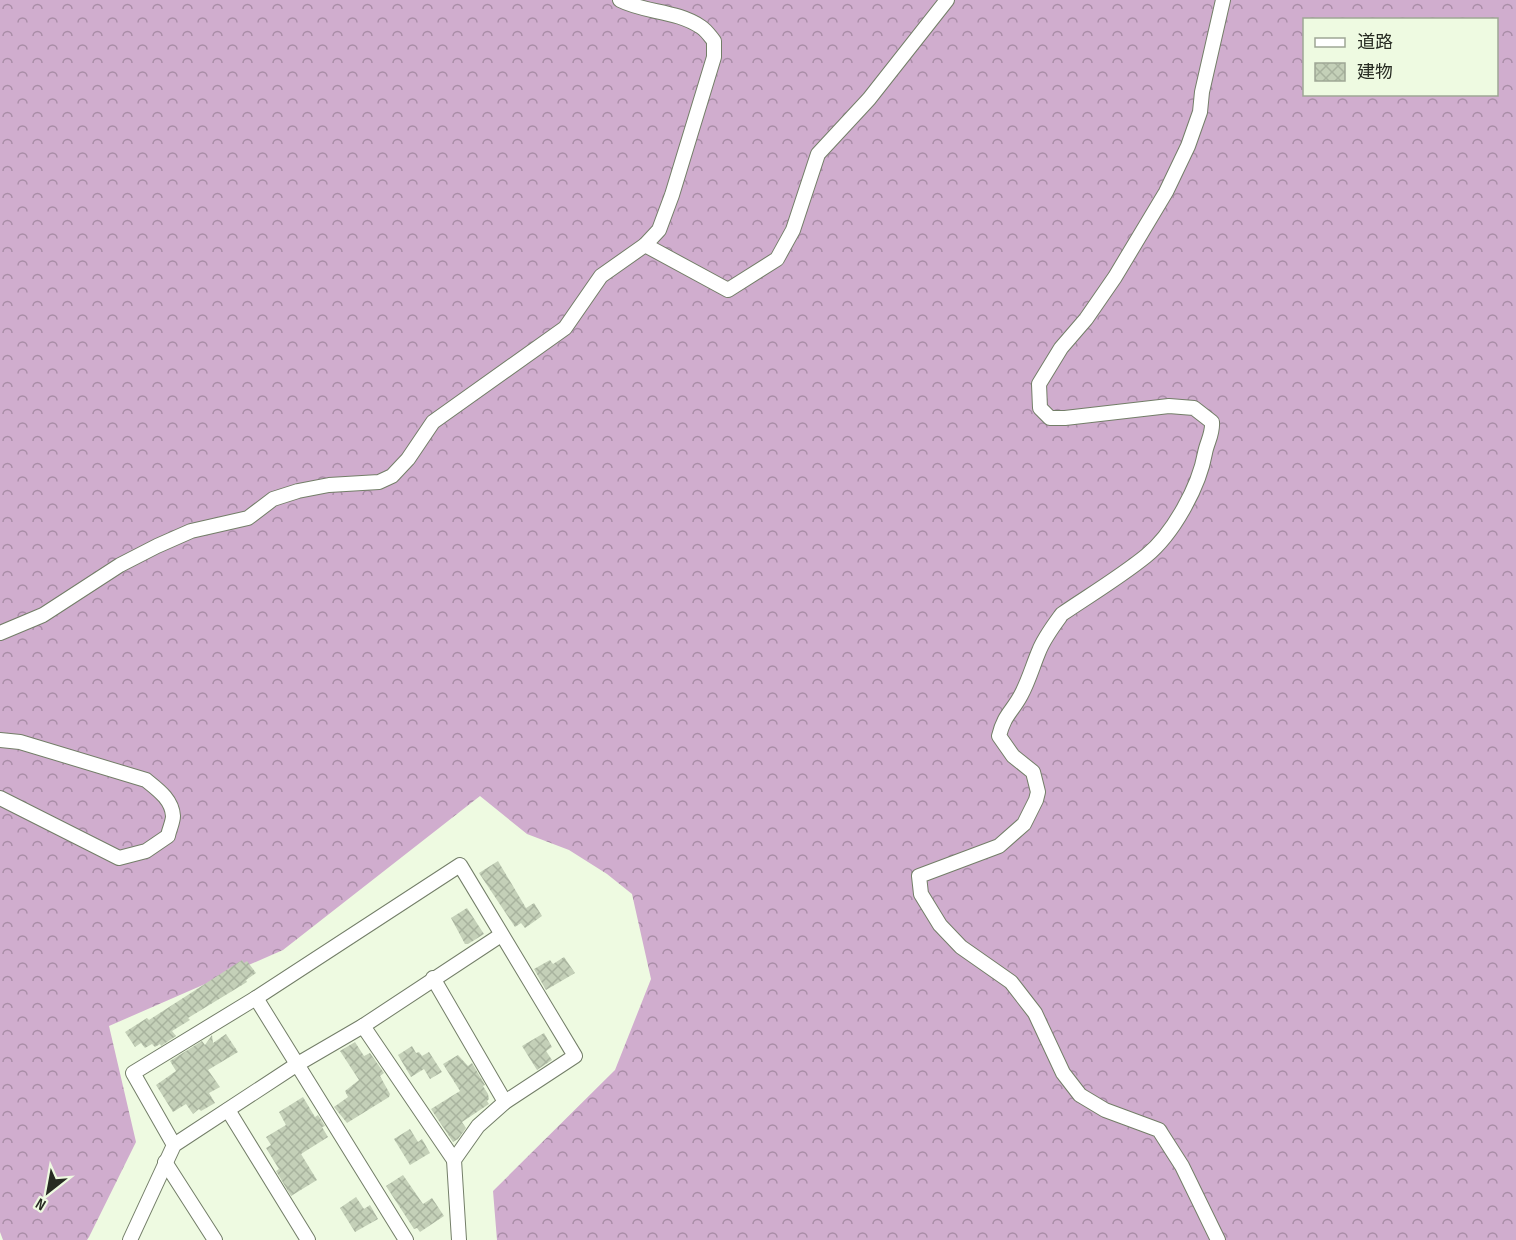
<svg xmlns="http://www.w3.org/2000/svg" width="1516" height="1240" viewBox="0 0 1516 1240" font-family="'Sofia Sans Condensed','Noto Sans JP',sans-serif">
<defs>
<pattern id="forest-crowns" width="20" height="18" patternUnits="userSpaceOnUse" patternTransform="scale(1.5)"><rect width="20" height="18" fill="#d0adce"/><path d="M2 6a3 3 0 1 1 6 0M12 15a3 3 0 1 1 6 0" fill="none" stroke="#a98da7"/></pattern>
<pattern id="building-cross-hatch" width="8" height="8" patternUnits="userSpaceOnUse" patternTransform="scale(1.5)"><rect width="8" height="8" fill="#c4d0b8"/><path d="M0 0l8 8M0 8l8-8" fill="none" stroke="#a8b39e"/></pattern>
</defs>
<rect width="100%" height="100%" fill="#eefae1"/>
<path fill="url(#forest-crowns)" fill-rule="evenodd" d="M0 0H1516V1240H497L493 1191 615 1070 651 979 632 894 607 874 569 850 527 834 480 796 283 950 109 1026 136 1142 89 1237 87 1240H3L0 1232ZM1304 20H1496V94H1304Z"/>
<g fill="url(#building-cross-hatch)">
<polygon points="498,861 526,908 534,903 542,916 525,928 521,923 515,927 479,873"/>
<polygon points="467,908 484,934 468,944 465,944 451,918"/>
<polygon points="564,957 575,973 546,990 534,969 550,960 553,964"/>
<polygon points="242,960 244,963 247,961 256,973 246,980 247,982 188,1018 190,1020 172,1031 176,1036 161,1046 160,1044 155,1047 152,1044 145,1048 141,1043 135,1047 125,1032 147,1018 149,1020"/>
<polygon points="544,1033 552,1047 546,1051 552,1060 537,1070 522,1046"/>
<polygon points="226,1034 238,1052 208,1070 220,1087 209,1093 215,1103 201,1111 199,1109 193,1114 186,1104 173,1112 156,1085 176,1071 170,1061 202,1041 205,1045 212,1035 213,1043"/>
<polygon points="355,1042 364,1056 370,1053 384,1073 380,1076 390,1094 389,1097 347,1123 334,1107 348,1097 345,1091 359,1080 340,1051"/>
<polygon points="412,1046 416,1053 419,1052 422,1056 429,1052 442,1072 430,1079 424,1069 411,1077 398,1055"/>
<polygon points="458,1055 468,1066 472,1063 485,1085 483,1086 488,1094 489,1099 487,1101 489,1104 462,1122 466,1128 458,1139 453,1142 431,1109 460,1091 443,1064"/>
<polygon points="303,1097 315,1117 318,1115 325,1126 322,1127 328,1137 301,1154 317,1180 291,1196 276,1171 279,1169 266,1148 271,1145 266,1137 286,1125 279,1112"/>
<polygon points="410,1129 418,1142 422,1139 430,1153 410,1165 394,1139"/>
<polygon points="403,1175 423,1204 432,1198 444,1216 420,1232 417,1228 414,1229 386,1186"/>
<polygon points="356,1197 364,1209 370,1205 378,1219 355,1232 340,1208"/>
</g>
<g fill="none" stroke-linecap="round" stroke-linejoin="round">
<g stroke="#737e68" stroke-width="16">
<g id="street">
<polyline points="645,245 728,290 777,259 793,230 818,154 869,99 947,0"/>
<path d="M0 633 43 615 120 565 157 546 191 531 248 518 273 499 298 491 329 485 379 482 392 476 408 459 433 422 565 328 601 276 645 245 659 230 672 195 714 57V41C710 36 706 30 701 27 676 10 645 13 620 0"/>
<path d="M0 740 20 742 146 780C157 789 172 799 173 816 173 822 169 830 168 836L146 851 119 858 0 798"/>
<polyline points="433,978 505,1102"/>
<polyline points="256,998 406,1240"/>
<polyline points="363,1026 454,1160"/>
<polyline points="228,1110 308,1240"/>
<polyline points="174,1145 133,1073 256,998 460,865 575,1056 505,1102 478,1126 454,1160 459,1240"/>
<polyline points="165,1162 215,1240"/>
<polyline points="130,1240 174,1145 296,1065 363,1026 501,935"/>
<path d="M1218 1240 1182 1166 1159 1130 1105 1110 1080 1095 1063 1073 1035 1013 1011 982 961 947 940 925 921 894 919 876 999 846 1024 824 1036 800 1038 792 1033 772 1013 756 999 736C1004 715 1012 712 1021 695 1029 680 1033 665 1039 651 1044 638 1054 625 1062 614 1090 595 1120 577 1146 556 1173 534 1199 487 1205 453 1207 442 1213 434 1212 422L1194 408 1169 406 1065 418H1050L1040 408 1039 384 1061 348 1086 319 1115 277 1166 192 1188 146 1200 112 1202 92 1223 0"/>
</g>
</g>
<use href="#street" stroke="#fff" stroke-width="14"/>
</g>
<rect x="1303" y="18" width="195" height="78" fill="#eefae1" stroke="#9ea795" stroke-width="1.5"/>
<rect x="1315" y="38" width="30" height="9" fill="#ffffff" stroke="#9ea795" stroke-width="1.5"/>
<text x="1357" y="48" font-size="18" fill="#272b22">道路</text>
<rect x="1315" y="63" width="30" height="18" fill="url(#building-cross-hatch)" stroke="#9ea795" stroke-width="1.5"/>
<text x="1357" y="78" font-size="18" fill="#272b22">建物</text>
<g transform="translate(48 1192) rotate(211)" stroke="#eefae1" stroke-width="4.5" paint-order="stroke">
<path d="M0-4.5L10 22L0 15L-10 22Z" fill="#272b22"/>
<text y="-9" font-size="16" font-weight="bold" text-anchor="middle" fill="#272b22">N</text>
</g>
</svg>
